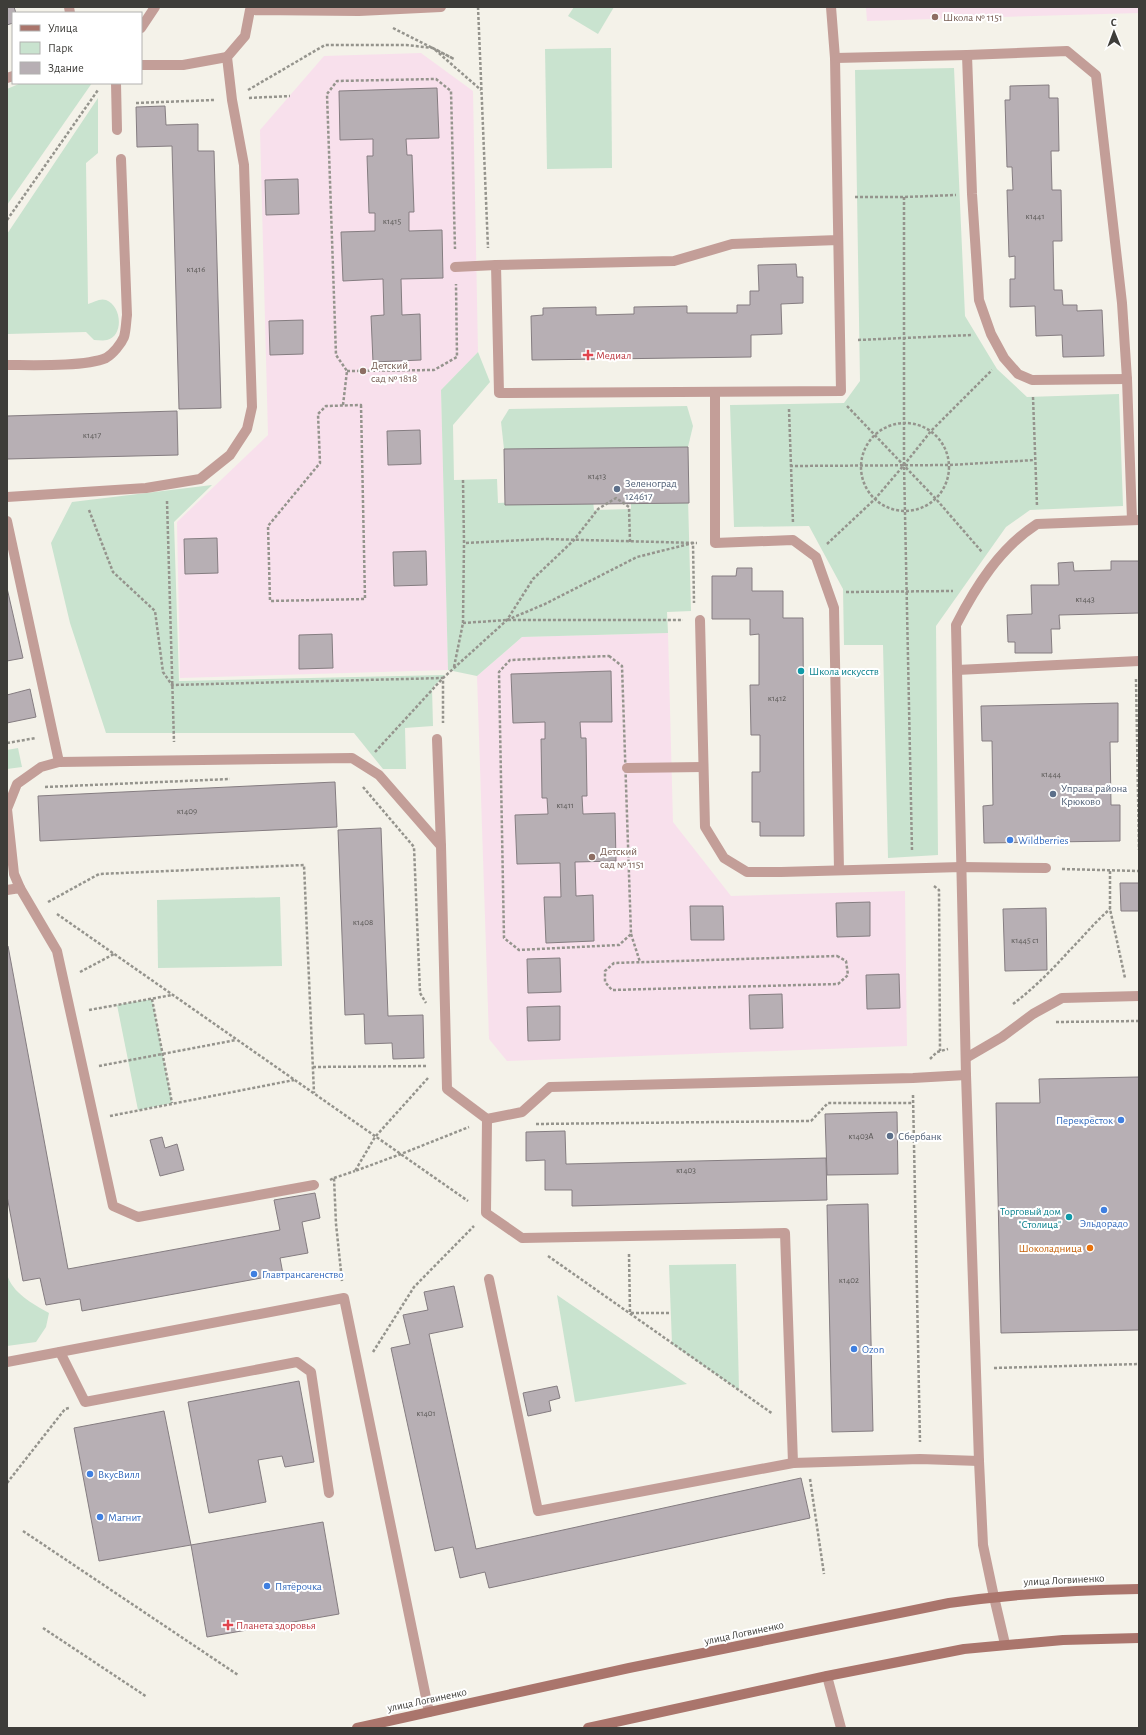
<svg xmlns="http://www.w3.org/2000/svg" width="1146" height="1735" viewBox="0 0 1146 1735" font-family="'Alegreya Sans',sans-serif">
<rect width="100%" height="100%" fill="#f4f2e9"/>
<g fill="#f8e0ec">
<polygon points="866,7 1139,7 1139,13 867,21"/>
<polygon points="421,53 473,91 478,352 441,390 448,670 180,678 177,522 268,435 260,130 324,56"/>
<polygon points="668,633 673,822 731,896 905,891 907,1046 507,1061 489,1039 477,676 522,637"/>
</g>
<g fill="#c9e3cf">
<polygon points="574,7 614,7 598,34 568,16"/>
<polygon points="611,48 612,168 547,169 545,49"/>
<polygon points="954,68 965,316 997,369 1027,397 1119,394 1123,506 1030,510 1006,527 936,626 938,855 888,858 883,645 844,645 843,589 809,526 734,527 730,405 844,403 860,381 855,70"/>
<polygon points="21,83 92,83 7,205 7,89"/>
<path d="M98 98V153L86 163 88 304C94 302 100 298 106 300 122 306 124 336 107 340 103 341 98 340 94 340L86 332 7 334V234Z"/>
<polygon points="478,352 490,382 453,425 454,480 497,479 498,503 593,500 594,510 631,509 631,499 688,498 691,611 667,612 668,633 522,637 477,676 448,670 441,390"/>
<polygon points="687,406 693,426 688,447 504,449 501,422 509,409"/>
<polygon points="212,485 174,522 179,681 445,675 432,688 433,726 405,728 406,769 383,769 354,733 106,733 70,623 51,543 72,502"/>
<polygon points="18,748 22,767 7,769 7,750"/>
<polygon points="280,897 282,966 158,968 157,900"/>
<polygon points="152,999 172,1103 138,1110 117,1005"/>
<polygon points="736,1264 739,1390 672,1344 669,1265"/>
<path d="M7 1274C12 1293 33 1304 49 1313L46 1327 36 1342 7 1346Z"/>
<polygon points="557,1295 687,1384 575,1402"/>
</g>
<g fill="#b7afb4" stroke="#857d81">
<polygon points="7,7 14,7 16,13 13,13 13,23 7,25"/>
<polygon points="1049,85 1049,98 1058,98 1059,151 1051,151 1052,190 1061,190 1062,241 1053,241 1054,290 1062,290 1063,305 1077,305 1077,311 1102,310 1104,356 1063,357 1062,335 1036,336 1035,306 1010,307 1010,279 1015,279 1015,256 1009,257 1007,190 1013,190 1012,167 1007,167 1005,100 1010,100 1010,86"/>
<polygon points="437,88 439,138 406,139 407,155 412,155 414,212 409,212 409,231 442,230 443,278 401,279 402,315 420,314 421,360 373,362 371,316 384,315 383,279 343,281 341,232 375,231 375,213 369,213 367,156 373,156 373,139 340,140 339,91"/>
<polygon points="165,106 166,125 198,124 198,151 214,151 221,408 179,409 172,146 137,147 136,107"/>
<polygon points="298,179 299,214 266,215 265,180"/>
<polygon points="796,264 797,277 803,277 803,303 781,304 782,334 751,335 751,357 532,360 531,316 543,315 543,308 596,307 596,315 634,314 634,307 687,306 687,313 737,313 737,305 750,305 750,291 759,291 758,265"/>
<polygon points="303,320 303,354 270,355 269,321"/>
<polygon points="177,411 178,455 7,459 7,416"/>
<polygon points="420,430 421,464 388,465 387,431"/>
<polygon points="688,447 689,503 505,505 504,449"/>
<polygon points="217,538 218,573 185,574 184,539"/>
<polygon points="426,551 427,585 394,586 393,552"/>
<polygon points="1111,561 1139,561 1139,613 1059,615 1060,629 1051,629 1052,653 1015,653 1015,642 1008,642 1007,615 1032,614 1031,585 1059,585 1058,563 1073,562 1074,571 1111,570"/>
<polygon points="737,568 752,568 752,591 783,591 783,618 803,618 804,836 760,836 760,822 752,822 752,772 760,772 760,735 751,735 750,685 759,685 759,634 750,635 750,619 712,619 712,576 736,576"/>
<polygon points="7,588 23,658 7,661"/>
<polygon points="332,634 333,668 299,669 299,635"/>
<polygon points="611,671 612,722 580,722 581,738 586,738 587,796 582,796 583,814 615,813 616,861 575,862 576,896 593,895 594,941 546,943 544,897 561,897 560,863 517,864 515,815 548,814 547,798 542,798 541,739 545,739 545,722 513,723 511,674"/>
<polygon points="30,689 36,717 7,723 7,695"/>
<polygon points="1118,703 1118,742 1110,742 1111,805 1120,805 1120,841 984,843 983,806 993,805 992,741 982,741 981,706"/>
<polygon points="335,782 337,827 40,841 38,796"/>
<polygon points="381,828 388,1016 423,1015 424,1058 393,1059 392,1043 365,1044 364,1014 345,1015 338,830"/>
<polygon points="1120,883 1139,883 1139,911 1121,911"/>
<polygon points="870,902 870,936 837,937 836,903"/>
<polygon points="690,906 723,906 724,940 691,940"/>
<polygon points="1046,908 1047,970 1005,971 1003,909"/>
<polygon points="7,946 8,946 68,1269 280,1230 274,1200 315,1193 320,1218 302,1222 308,1253 280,1258 283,1274 82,1311 80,1299 46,1305 40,1278 23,1281 7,1196"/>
<polygon points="560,958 561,992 528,993 527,959"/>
<polygon points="899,974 900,1008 867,1009 866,975"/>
<polygon points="782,994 783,1028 750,1029 749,995"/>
<polygon points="560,1006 560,1040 528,1041 527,1007"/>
<polygon points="1139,1077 1139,1330 1001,1333 996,1103 1040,1103 1039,1079"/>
<polygon points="897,1112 898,1174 827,1175 825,1114"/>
<polygon points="565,1131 566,1164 826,1158 827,1200 572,1206 572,1190 545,1190 545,1160 526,1161 526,1132"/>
<polygon points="162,1137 165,1148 177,1144 184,1170 160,1176 150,1140"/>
<polygon points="868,1204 873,1431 832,1432 827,1205"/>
<polygon points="454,1286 463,1327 429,1334 476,1549 801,1478 810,1518 489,1588 485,1572 460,1578 453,1547 435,1551 391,1348 410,1344 403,1315 428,1310 424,1292"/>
<polygon points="299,1381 314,1462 285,1467 282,1456 258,1460 266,1502 209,1513 188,1402"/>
<polygon points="557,1386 560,1398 549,1401 551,1411 528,1416 523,1393"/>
<polygon points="164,1411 191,1545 99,1561 74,1428"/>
<polygon points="323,1522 339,1614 207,1637 191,1545"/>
</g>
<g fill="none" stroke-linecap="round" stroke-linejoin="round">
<g stroke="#95948d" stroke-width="2.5" stroke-dasharray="3 2" stroke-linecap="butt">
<polyline points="478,7 488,248"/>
<polyline points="393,28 454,59 433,48 481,90"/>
<polyline points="248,90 325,45 406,45 433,48"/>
<polyline points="249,98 290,96"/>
<polyline points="136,103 214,100"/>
<polyline points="855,197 904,197 956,195"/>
<polyline points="904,197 904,465 912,851"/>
<polyline points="7,220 98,90"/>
<polyline points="858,340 972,335"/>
<polyline points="347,371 434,370 457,357 456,284"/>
<polyline points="1033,397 1037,506"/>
<polyline points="343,405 347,371 336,355 327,94 337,81 436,79 451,91 455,249"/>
<polygon points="361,405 365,599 270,601 268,526 320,463 318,414 326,406"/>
<polyline points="847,406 936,499 982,552"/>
<polyline points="789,409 793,523"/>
<circle cx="905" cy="467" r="44"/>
<polyline points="790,466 950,465 1035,460"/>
<polyline points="463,480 464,543 546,539 697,543"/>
<polyline points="167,501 174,742"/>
<polyline points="89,510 113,572 155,611 163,672 172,685 443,678 443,723"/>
<polyline points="827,544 875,499 904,465 931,431 992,370"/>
<polyline points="846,592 953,591"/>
<polyline points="507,620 545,604 637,557 693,543 694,603"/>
<polyline points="463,623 507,620 683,620"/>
<polygon points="609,656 622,666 631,934 619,945 519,950 504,938 499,672 510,660"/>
<polyline points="454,667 463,623 464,543"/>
<polyline points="1136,679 1139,850"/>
<polyline points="7,743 36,738"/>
<polyline points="375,752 443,678 507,620 533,579 574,540 598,509 616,498 629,507 630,542"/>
<polyline points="45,787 230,779"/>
<polyline points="363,787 414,847 420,993 426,1003"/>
<polyline points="1062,869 1139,871"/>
<polyline points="1110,871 1110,909 1125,978"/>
<polyline points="934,886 939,890 940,1051"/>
<polyline points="48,902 99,874 304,865 314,1093"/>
<polyline points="57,914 468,1201"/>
<polyline points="631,934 640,962"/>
<polygon points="837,956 846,961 848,975 838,984 612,990 605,982 605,971 614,963"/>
<polyline points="80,972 114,954"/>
<polyline points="152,999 172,1103"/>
<path d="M1013 1004C1033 989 1052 970 1069 951 1083 937 1095 922 1110 909"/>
<polyline points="89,1010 172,995"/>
<polyline points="1056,1022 1139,1021"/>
<polyline points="930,1059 937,1052 948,1049"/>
<polyline points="99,1066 236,1040"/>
<polyline points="313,1067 428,1066"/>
<polyline points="428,1078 375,1137 355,1171 401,1154 469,1127"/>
<polyline points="913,1095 920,1442"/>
<polyline points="110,1116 294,1080"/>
<polyline points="536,1124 811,1121 828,1103 913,1103"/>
<polyline points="334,1178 355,1171"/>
<polyline points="330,1180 334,1178 336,1224 342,1281"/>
<polyline points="629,1254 630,1313 671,1313"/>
<polyline points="548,1256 773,1414"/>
<polyline points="373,1352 414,1287 474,1226"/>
<polyline points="994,1368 1139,1364"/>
<polyline points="810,1479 824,1574"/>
<polyline points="7,1483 65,1409 69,1408"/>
<polyline points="23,1531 238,1675"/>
<polyline points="43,1628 147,1697"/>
</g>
<g stroke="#c39e98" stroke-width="10">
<polyline points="69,7 70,13"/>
<polyline points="831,7 835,58 841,391 499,393 496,265 674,261 732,244 838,240"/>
<polyline points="141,28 155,7"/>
<polyline points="967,55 972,194 979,300 991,334 1004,358 1018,374 1032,380 1127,379"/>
<polyline points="835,58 967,55 1067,51 1096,75 1122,303 1127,379 1132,520"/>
<polyline points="141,65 183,65 227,57"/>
<polyline points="7,78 13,76"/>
<polyline points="116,83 117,130"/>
<polyline points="455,267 496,265"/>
<path d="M7 365C32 365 84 367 106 358 113 354 121 344 124 337 126 330 126 322 127 315L121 159"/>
<polyline points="715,393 715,543 793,540 816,557 834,608 839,870"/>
<polyline points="7,497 146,488 200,479 230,455 247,429 252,407 244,165 232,100 227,57 245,36 250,10 359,11 441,7"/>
<polyline points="7,521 59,762"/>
<polyline points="700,620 705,827 724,858 747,872 781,872 962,867 1046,868"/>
<polyline points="957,670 1139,661"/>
<polyline points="627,768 703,767"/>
<polyline points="441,846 447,1089 487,1119 522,1112 550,1087 913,1078 966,1075"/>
<polyline points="20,888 14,874 7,809 17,784 41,767 59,762 352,758 379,775 441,846 437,739"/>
<polyline points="7,890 20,888 57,951 113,1206 138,1217 314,1185"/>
<polyline points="966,1058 1002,1037 1033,1014 1062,998 1139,996"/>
<polyline points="487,1119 486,1213 522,1238 785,1233 793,1463"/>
<polyline points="489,1279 538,1511 793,1463 920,1459 979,1461"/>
<polyline points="60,1352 85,1402 297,1362 311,1372 329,1493"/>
<polyline points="7,1362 344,1298 429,1712"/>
<path d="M1005 1644 994 1597 983 1545 979 1461 966 1075 956 625C976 586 1000 548 1037 524L1139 520"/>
<polyline points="827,1676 841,1728"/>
</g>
<g stroke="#aa756c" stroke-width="10">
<path d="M357 1728 629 1668 949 1603C1013 1594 1074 1590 1139 1589"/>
<polyline points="588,1728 827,1676 964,1649 1063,1640 1139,1638"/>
</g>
</g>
<g fill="#8d6e63" stroke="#fff" stroke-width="1.5">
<circle cx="935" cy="17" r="4"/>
<circle cx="363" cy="371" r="4"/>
<circle cx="592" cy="857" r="4"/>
</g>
<g fill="#e0444e" stroke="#fff" stroke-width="1.5">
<path d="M586 349h4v4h4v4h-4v4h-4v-4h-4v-4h4z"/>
<path d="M226 1619h4v4h4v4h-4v4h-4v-4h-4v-4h4z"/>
</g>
<g fill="#5c6f8a" stroke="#fff" stroke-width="1.5">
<circle cx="617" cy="489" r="4"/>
<circle cx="1053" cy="794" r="4"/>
<circle cx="890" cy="1136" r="4"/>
</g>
<g fill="#0f9aa8" stroke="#fff" stroke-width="1.5">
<circle cx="801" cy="671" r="4"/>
<circle cx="1069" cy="1217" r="4"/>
</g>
<g fill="#3f7fe0" stroke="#fff" stroke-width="1.5">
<circle cx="1010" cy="840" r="4"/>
<circle cx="1121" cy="1120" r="4"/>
<circle cx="1104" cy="1210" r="4"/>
<circle cx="254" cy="1274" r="4"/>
<circle cx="854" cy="1349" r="4"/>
<circle cx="90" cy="1474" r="4"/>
<circle cx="100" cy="1517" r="4"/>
<circle cx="267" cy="1586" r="4"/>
</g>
<circle fill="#e8710a" stroke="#fff" stroke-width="1.5" cx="1090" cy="1248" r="4"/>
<g text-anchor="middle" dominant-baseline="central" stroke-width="4" stroke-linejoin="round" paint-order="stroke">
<g font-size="9" fill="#5c5a58">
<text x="1035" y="216">к1441</text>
<text x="392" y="221">к1415</text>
<text x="196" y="269">к1416</text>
<text x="92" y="435">к1417</text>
<text x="597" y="476">к1413</text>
<text x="1085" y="599">к1443</text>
<text x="777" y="698">к1412</text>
<text x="1051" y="774">к1444</text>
<text x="565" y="805">к1411</text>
<text x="187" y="811">к1409</text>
<text x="363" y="922">к1408</text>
<text x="1025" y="940">к1445 с1</text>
<text x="861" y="1136">к1403А</text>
<text x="686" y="1170">к1403</text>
<text x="849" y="1280">к1402</text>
<text x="426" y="1413">к1401</text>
</g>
<g font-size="11" fill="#785e54" stroke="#fff" text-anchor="start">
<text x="943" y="17">Школа № 1151</text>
<text x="371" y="365">Детский<tspan x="371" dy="13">сад № 1818</tspan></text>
<text x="600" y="851">Детский<tspan x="600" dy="13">сад № 1151</tspan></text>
</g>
<g font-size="11" fill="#be3a42" stroke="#fff" text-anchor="start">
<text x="596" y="355">Медиал</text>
<text x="236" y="1625">Планета здоровья</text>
</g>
<g font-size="11" fill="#4e5e75" stroke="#fff" text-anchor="start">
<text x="625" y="483">Зеленоград<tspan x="625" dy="13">124617</tspan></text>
<text x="1061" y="788">Управа района<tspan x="1061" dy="13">Крюково</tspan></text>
<text x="898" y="1136">Сбербанк</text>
</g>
<g font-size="11" fill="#0d838f" stroke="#fff" text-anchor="start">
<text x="809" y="671">Школа искусств</text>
<text x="1061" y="1211" text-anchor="end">Торговый дом<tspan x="1061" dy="13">"Столица"</tspan></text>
</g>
<g font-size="11" fill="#366cbe" stroke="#fff" text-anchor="start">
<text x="1018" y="840">Wildberries</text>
<text x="1113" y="1120" text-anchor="end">Перекрёсток</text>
<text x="1104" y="1223" text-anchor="middle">Эльдорадо</text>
<text x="262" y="1274">Главтрансагенство</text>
<text x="862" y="1349">Ozon</text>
<text x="98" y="1474">ВкусВилл</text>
<text x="108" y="1517">Магнит</text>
<text x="275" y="1586">Пятёрочка</text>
</g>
<g font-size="11" fill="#c56008" stroke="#fff" text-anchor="end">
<text x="1082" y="1248">Шоколадница</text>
</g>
<g font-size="11" fill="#3e3d39" stroke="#fff">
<text transform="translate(1064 1580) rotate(-3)">улица Логвиненко</text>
<text transform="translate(744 1633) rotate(-12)">улица Логвиненко</text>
<text transform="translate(427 1700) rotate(-12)">улица Логвиненко</text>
</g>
</g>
<rect width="1146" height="1735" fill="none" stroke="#3e3d39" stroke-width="16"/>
<rect x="12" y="12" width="130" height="72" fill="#ffffff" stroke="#b2b1b0"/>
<rect x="20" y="25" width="20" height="6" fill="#aa756c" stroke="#b2b1b0"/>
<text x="48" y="32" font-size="12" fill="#3e3d39">Улица</text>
<rect x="20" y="42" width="20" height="12" fill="#c9e3cf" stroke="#b2b1b0"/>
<text x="48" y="52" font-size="12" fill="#3e3d39">Парк</text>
<rect x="20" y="62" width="20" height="12" fill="#b7afb4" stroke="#b2b1b0"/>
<text x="48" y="72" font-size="12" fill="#3e3d39">Здание</text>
<g transform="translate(1114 32) rotate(359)" stroke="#ffffff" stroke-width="3" paint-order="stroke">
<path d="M0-3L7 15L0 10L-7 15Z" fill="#3e3d39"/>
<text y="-6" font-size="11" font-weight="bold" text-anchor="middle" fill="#3e3d39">С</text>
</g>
</svg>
